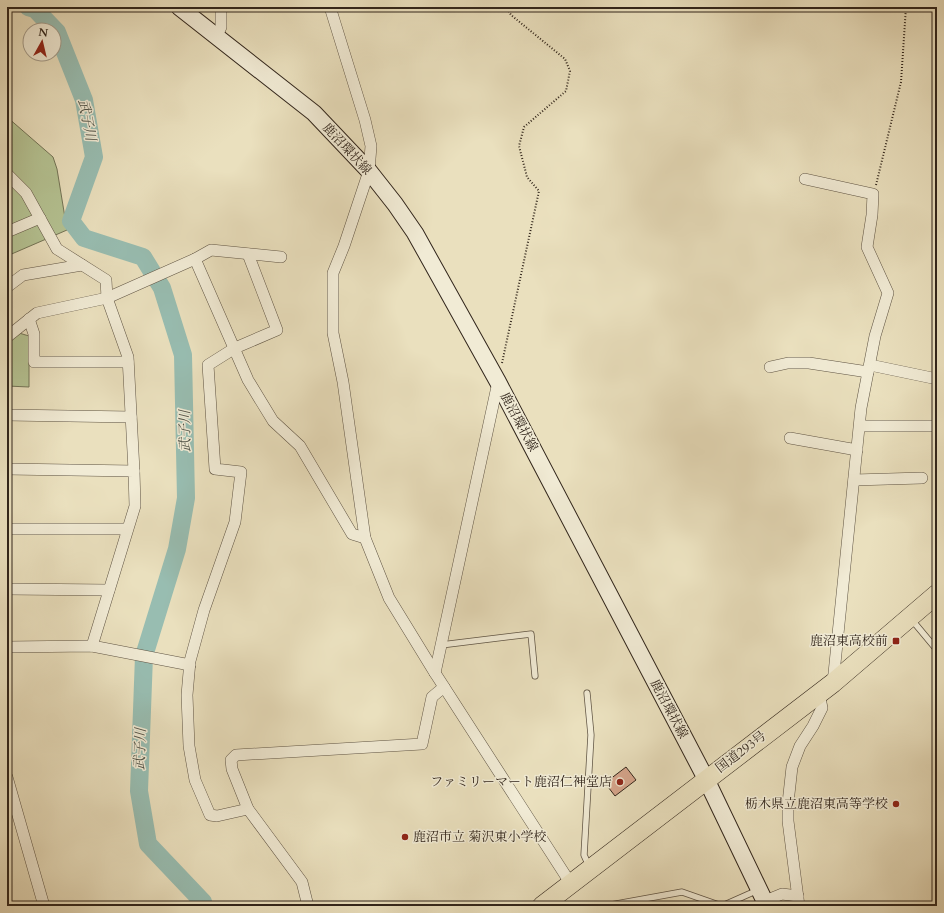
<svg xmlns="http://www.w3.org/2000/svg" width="944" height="913" viewBox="0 0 944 913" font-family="Cardo,'Noto Serif JP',serif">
<rect width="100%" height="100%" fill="#eae0be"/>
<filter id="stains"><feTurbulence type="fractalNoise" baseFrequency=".005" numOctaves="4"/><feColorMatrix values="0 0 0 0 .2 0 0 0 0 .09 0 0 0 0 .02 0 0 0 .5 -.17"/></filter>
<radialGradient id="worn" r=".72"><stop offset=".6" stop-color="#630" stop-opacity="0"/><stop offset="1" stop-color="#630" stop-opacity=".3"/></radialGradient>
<g fill="#b5c393" stroke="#737457">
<polygon points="7,117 53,157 57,169 67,230 7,256"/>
<polygon points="19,333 29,336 29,387 7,386 7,342"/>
</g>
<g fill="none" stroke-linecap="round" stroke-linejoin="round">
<polyline stroke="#98bdb1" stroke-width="18" points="28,7 35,9 57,32 84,100 94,157 71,221 84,238 143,257 162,288 183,355 186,498 177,549 144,656 139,791 148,844 203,902 204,906"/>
</g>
<polygon fill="#d7a68d" stroke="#31251b" points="626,767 636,780 615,796 605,783"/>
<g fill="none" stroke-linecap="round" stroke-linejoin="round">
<g stroke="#5f5444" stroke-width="7">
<g id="service">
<polyline points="912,620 937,650"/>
<polyline points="441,645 531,634 535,676"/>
<polyline points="587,693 591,735 584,855 589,866"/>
<polyline points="605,906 682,892 722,906 758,890"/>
</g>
</g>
<g stroke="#5f5444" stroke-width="12">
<g id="minor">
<polyline points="330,7 365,120 371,146 369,171 344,246 333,273 333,333 343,382 365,538 389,598 435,673 571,884"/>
<polyline points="217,36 221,27 221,7"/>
<polyline points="7,174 26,193 57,249 106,280 107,298 128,357 134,471"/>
<polyline points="805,179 873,194 872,215 867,247 888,293 875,336 861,408 833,683"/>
<polyline points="7,232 40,218"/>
<polyline points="195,259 248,380 273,421 300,446 352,534 365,538"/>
<polyline points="7,287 23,275 82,265"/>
<polyline points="29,319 34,334 34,362 128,362"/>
<polyline points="7,337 37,313 107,298 195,259 211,250 281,257"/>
<polyline points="870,365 937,379"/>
<polyline points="770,367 788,363 809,363 868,372"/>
<polyline points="7,415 131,417"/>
<polyline points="860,426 937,426"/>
<polyline points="790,438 857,450"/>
<polyline points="7,469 134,471 135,506 92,646"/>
<polyline points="854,480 922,478"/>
<polyline points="7,529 127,529"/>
<polyline points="7,589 109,590"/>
<polyline points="7,647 92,646 190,665"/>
<polyline points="435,673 498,382"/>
<polyline points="7,777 44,906"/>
<polyline points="248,809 217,816 210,815 195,780 189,746 187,695 190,661 204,610 235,522 241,472 215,469 208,365 235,348 277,330 248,254"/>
<polyline points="765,901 782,894 798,896"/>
<polyline points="308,906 302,882 248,809 232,769 231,760 236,755 422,744 432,697 444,687"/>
<polyline points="799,906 788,821 788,803 792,767 800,746 813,726 822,708 819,693"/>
</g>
</g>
<g stroke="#31251b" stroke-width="18">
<polyline id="secondary" points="179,7 314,113 369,171 395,204 415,233 498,382 706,779 767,906"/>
</g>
<g stroke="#31251b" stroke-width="20">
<polyline id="trunk" points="542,906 833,683 937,594"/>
</g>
<g stroke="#31251b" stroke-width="2" stroke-dasharray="1 2" stroke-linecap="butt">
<polyline points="876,185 901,82 906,7"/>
<polyline points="502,363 539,191 527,177 519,146 524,127 566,91 570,71 565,59 511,15 506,7"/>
</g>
<use href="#service" stroke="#f1ebd5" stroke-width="5.5"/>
<use href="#minor" stroke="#f1ebd5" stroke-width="11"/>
<use href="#secondary" stroke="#f1ebd5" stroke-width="16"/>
<use href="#trunk" stroke="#eae0be" stroke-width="19"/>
</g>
<g fill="#8f2418" stroke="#f1ebd5" stroke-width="1.5">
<rect x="892" y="637" width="8" height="8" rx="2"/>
<circle cx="620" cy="782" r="4"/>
<circle cx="896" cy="804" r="4"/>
<circle cx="405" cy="837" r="4"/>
</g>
<g text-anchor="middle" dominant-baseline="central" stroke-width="3" stroke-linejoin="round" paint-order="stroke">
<g font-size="13" fill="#31251b" stroke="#f1ebd5">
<text transform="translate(347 149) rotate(47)">鹿沼環状線</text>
<text transform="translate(519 422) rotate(62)">鹿沼環状線</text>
<text transform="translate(669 709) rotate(62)">鹿沼環状線</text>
<text transform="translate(741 752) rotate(-37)">国道293号</text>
</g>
<g font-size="13" fill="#31251b" stroke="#f1ebd5" text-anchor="end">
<text x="888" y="641">鹿沼東高校前</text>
<text x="612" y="782">ファミリーマート鹿沼仁神堂店</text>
<text x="888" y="804">栃木県立鹿沼東高等学校</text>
<text x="413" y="837" text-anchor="start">鹿沼市立 菊沢東小学校</text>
</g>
<g font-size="14" font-style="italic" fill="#505348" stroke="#f1ebd5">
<text transform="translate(87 120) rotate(79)">武子川</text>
<text transform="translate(185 431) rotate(-91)">武子川</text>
<text transform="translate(140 749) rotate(-88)">武子川</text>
</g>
</g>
<rect width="944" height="913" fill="none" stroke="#eae0be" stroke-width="24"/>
<rect x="8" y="8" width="928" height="897" fill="none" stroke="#31251b" stroke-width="2"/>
<rect x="12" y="12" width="920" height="889" fill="none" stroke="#31251b"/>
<g transform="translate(42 42) rotate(8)"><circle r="19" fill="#f1ebd5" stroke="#a49c8b"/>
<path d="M0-3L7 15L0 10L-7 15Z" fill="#8f2418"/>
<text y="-6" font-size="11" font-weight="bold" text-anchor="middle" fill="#31251b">N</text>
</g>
<rect width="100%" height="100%" filter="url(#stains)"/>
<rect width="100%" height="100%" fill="url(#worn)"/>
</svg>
